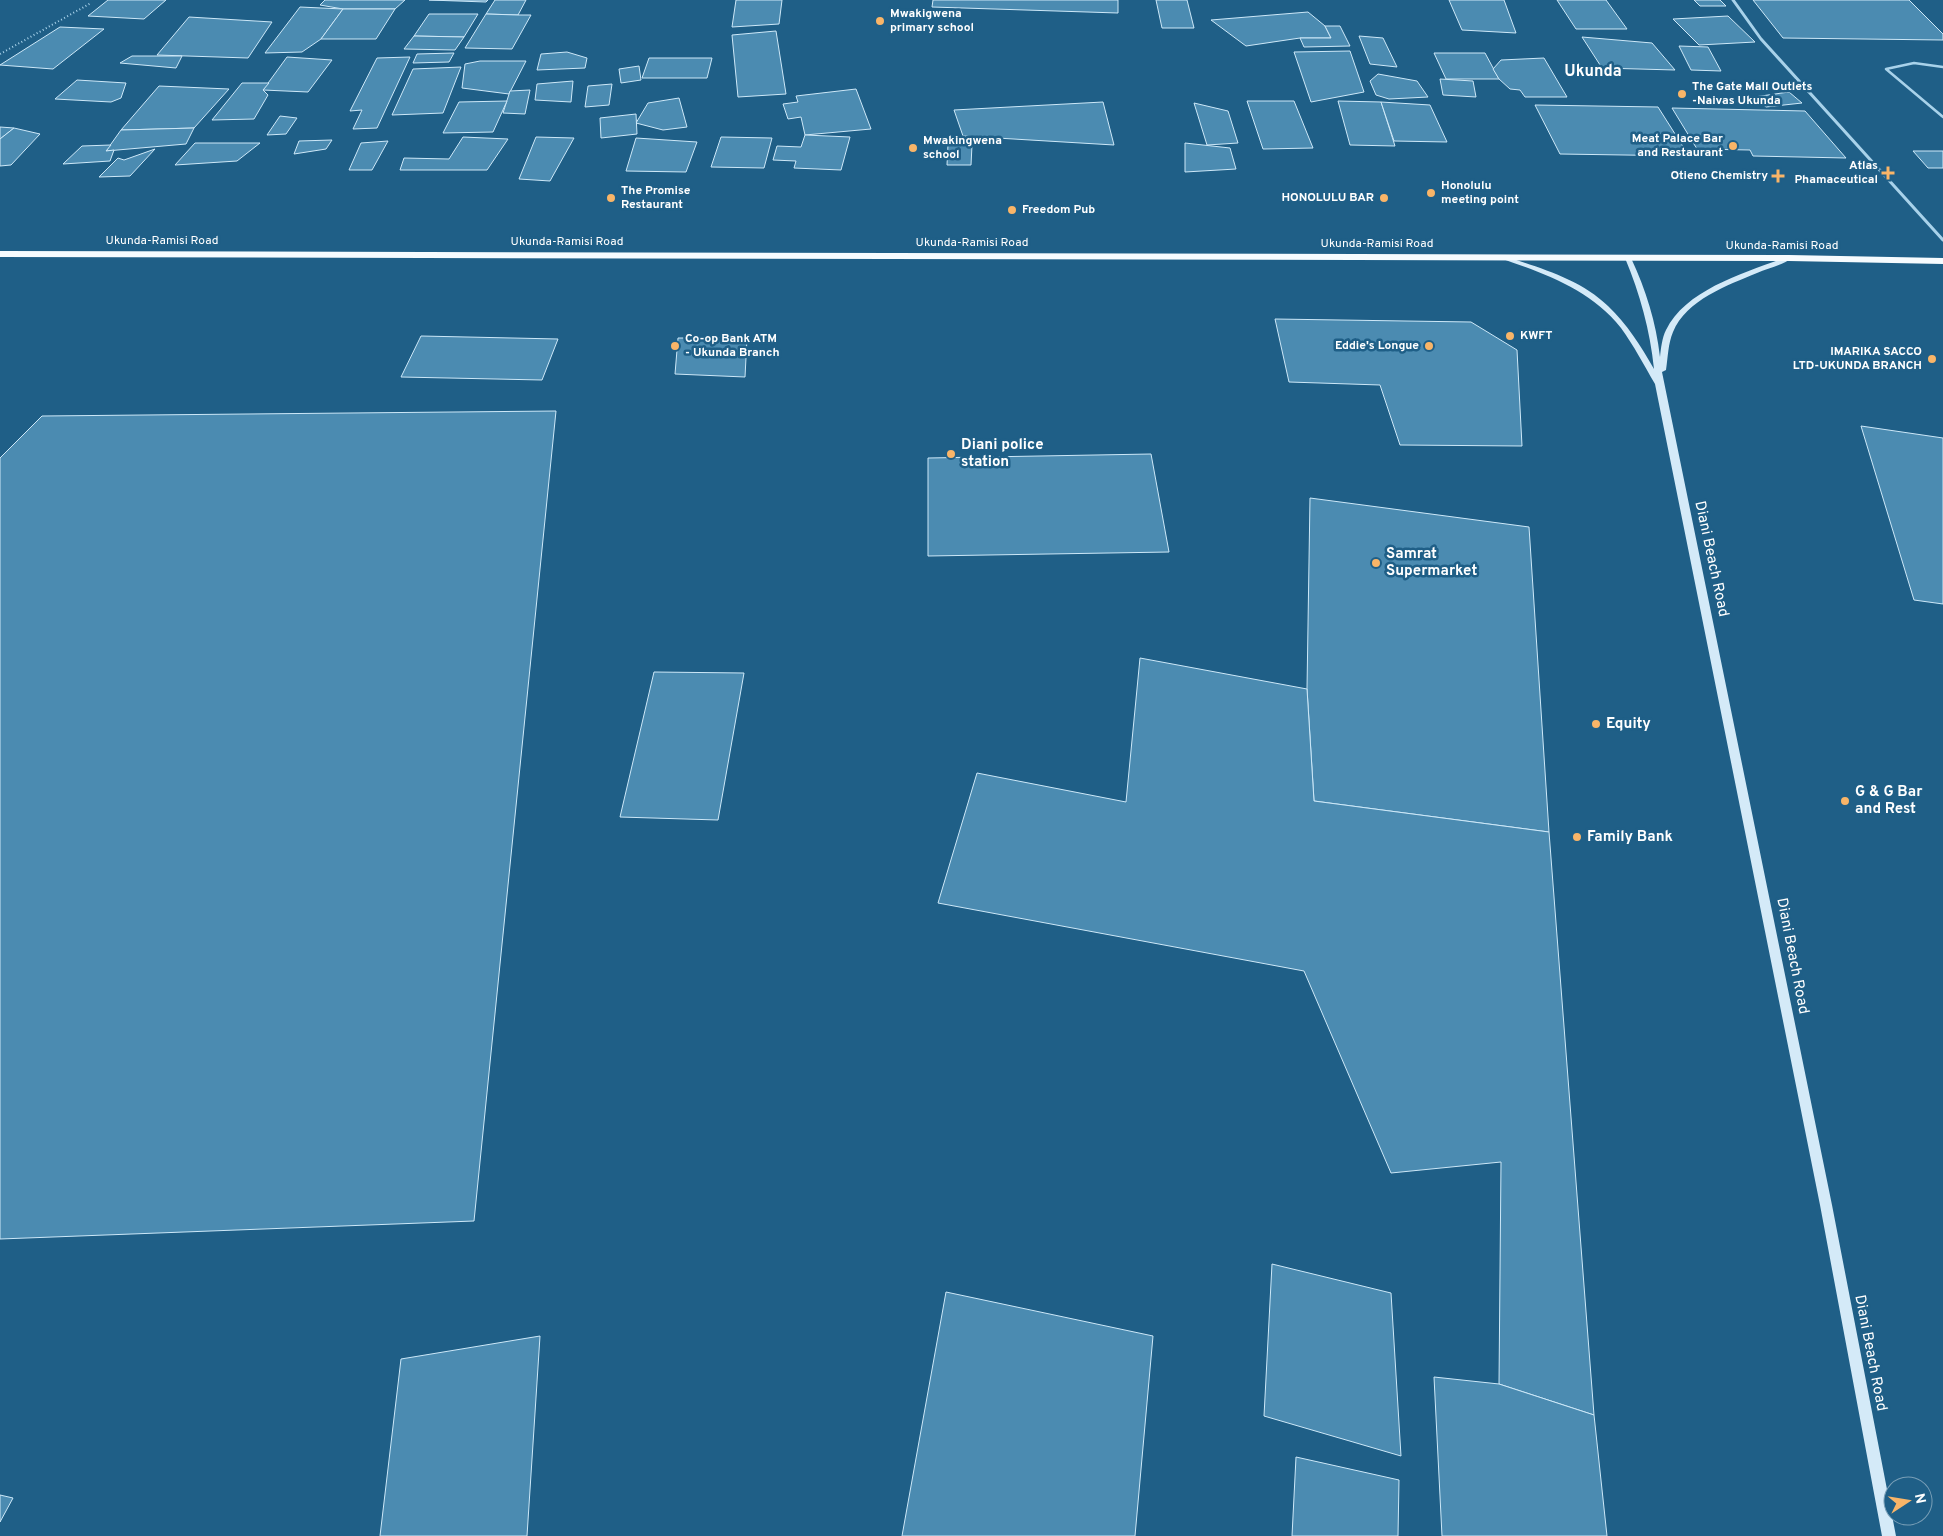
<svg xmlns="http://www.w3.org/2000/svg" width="1943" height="1536" viewBox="0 0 1943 1536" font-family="Overpass,sans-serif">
<rect width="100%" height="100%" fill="#1f5f87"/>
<g fill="#4b8bb1" stroke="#cde8f8">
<polygon points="108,0 166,0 144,19 88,16"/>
<polygon points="325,0 405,0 395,9 343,9 320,5"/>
<polygon points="429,0 488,0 486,2"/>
<polygon points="495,0 526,0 518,15 486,14"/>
<polygon points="736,0 782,0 779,24 732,27"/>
<polygon points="933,0 1118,0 1118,13 932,7"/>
<polygon points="1156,0 1187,0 1194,28 1162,28"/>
<polygon points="1449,0 1504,0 1516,33 1462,30"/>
<polygon points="1557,0 1606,0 1627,29 1576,29"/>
<polygon points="1694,0 1720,0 1726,6 1700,6"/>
<polygon points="1753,0 1909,0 1943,34 1943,40 1783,38"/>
<polygon points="300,7 343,9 321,39 302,52 265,53"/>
<polygon points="343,9 395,9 376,39 321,39"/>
<polygon points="1308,12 1325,26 1331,38 1300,38 1246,46 1211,20"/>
<polygon points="429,14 478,14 464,37 414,36"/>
<polygon points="486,14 518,15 531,15 512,49 465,48"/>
<polygon points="1728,16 1755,42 1699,45 1673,19"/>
<polygon points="189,17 272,22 248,58 157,55"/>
<polygon points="1325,26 1340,26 1350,46 1304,47 1300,38 1331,38"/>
<polygon points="60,27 104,29 53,69 0,65"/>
<polygon points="776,31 786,94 738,97 732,35"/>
<polygon points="414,36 464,37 455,50 404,49"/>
<polygon points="1359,36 1383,38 1397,67 1370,64"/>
<polygon points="1582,37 1652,43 1675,70 1602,68"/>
<polygon points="1679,46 1708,47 1721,71 1691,70"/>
<polygon points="1350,51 1364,92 1311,102 1294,52"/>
<polygon points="567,52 587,58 585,68 537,70 541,54"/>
<polygon points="454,53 449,62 413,63 417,54"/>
<polygon points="1434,53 1485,53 1499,79 1446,79"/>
<polygon points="132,56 182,56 176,68 120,63"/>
<polygon points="287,57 332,60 308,92 263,90"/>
<polygon points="410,57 377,128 353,129 362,110 350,111 377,58"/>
<polygon points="649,58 712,58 707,78 642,78"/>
<polygon points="1544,58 1567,97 1525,97 1520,90 1510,89 1499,79 1493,69 1501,60"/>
<polygon points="480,61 526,61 509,94 462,88 465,64"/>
<polygon points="639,66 641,80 621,83 619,69"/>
<polygon points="461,67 443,113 392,115 413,69"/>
<polygon points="1378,74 1417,81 1428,97 1389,99 1376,95 1370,81"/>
<polygon points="1440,79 1473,81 1476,97 1443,95"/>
<polygon points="77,80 126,83 121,98 111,102 55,99"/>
<polygon points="573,81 571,102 535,100 537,84"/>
<polygon points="242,83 269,83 263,90 268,95 254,119 212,120"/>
<polygon points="612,84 609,105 585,107 588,86"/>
<polygon points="159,86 229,89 194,128 121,130"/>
<polygon points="856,89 871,129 805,135 801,117 788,119 783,104 798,102 796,96"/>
<polygon points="530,90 525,114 503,113 510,91"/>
<polygon points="1789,92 1802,103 1766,107 1754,97"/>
<polygon points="679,98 687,127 663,130 636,123 648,103"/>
<polygon points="507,101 493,132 443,133 459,102"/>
<polygon points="1247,101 1294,101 1313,148 1263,149"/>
<polygon points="1338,101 1381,102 1395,146 1350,145"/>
<polygon points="1103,102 1114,145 963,136 954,110"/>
<polygon points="1381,102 1430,105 1447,142 1394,141"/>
<polygon points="1194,103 1228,111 1238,143 1207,145"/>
<polygon points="1535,105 1658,107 1689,156 1560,154"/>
<polygon points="1672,108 1805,111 1846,158 1753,156 1750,150 1697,149"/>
<polygon points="636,114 637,134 601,138 600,118"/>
<polygon points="280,116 297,118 286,134 267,135"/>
<polygon points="0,127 14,128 0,139"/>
<polygon points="14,128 40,134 11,165 0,166 0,139"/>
<polygon points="194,128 186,144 106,151 121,130"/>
<polygon points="805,135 850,137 841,170 794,168 796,161 773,160 777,146 801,147"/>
<polygon points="463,137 508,139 487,170 400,170 404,158 449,159"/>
<polygon points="536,137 574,138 550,181 519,179"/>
<polygon points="721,137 772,138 764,168 711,167"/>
<polygon points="636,138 697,142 686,172 626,171"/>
<polygon points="332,140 326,149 294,154 299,141"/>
<polygon points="388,141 372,170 349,170 361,143"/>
<polygon points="195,143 260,143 237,161 175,165"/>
<polygon points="1185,143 1230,148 1236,169 1185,172"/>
<polygon points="948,144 972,145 971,165 947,165"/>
<polygon points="111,145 106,151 114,150 110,161 63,164 82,146"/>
<polygon points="155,149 130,176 99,177 118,158 124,160"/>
<polygon points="1913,151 1943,151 1943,168 1928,168"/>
<polygon points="1275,319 1471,322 1517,350 1522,446 1400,445 1380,385 1289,382"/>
<polygon points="421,336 558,339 542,380 401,377"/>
<polygon points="678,338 747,338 745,377 675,374"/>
<polygon points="556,411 474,1221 0,1239 0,458 42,416"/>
<polygon points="1861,426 1943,438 1943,604 1914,600"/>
<polygon points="1151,454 1169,552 928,556 928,458"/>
<polygon points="1310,498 1529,527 1549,832 1314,801 1307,689"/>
<polygon points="1140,658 1307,689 1314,801 1549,832 1594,1415 1499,1384 1501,1162 1391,1173 1304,971 938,903 977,773 1126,802"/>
<polygon points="654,672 744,673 718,820 620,817"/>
<polygon points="1272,1264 1391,1293 1401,1456 1264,1416"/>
<polygon points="946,1292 1153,1336 1135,1536 902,1536"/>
<polygon points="540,1336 527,1536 380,1536 401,1359"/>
<polygon points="1434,1377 1499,1384 1594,1415 1607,1536 1442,1536"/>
<polygon points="1296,1457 1399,1480 1398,1536 1292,1536"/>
<polygon points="0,1495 13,1498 0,1522"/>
</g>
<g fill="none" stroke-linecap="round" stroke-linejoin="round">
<polyline stroke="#a8d2ea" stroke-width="2" stroke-dasharray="1 2.5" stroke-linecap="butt" points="0,54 91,3"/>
<polyline stroke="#a8d2ea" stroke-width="2.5" points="1943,67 1914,63 1886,69 1943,117"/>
<polyline stroke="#a8d2ea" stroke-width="3" points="1733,0 1761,39 1943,240"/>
<path fill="#d4eaf8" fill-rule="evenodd" d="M1500 256H1504C1540 268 1580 279 1608 306 1627 324 1641 346 1654 369 1650 330 1640 294 1625 258L1626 257 1631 258C1646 290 1656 322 1660 357 1661 348 1662 338 1666 330 1686 289 1747 272 1787 257L1792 258C1783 265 1768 268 1757 273 1728 285 1686 300 1673 332 1668 344 1668 357 1666 370L1662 372 1832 1205 1896 1536H1882L1820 1205 1655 384C1644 365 1634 346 1621 328 1590 289 1545 274 1500 258Z"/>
<polygon fill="#f6fbfe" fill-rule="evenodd" points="0,251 1789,255 1943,258 1943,264 1789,261 0,257"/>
</g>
<g fill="#f9b568" stroke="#1f5f87" stroke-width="2">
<circle cx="880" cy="21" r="5"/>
<circle cx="1682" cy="94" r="5"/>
<circle cx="1733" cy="146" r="5"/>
<circle cx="913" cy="148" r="5"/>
<path d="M1885.5 165.5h5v5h5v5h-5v5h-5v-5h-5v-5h5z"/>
<path d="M1775.5 168.5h5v5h5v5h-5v5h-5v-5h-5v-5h5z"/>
<circle cx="1431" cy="193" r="5"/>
<circle cx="611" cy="198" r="5"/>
<circle cx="1384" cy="198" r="5"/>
<circle cx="1012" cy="210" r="5"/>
<circle cx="1510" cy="336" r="5"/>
<circle cx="675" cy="346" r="5"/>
<circle cx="1429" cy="346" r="5"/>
<circle cx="1932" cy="359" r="5"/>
<circle cx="951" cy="454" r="5"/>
<circle cx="1376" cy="563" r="5"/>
<circle cx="1596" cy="724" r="5"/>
<circle cx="1845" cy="801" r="5"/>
<circle cx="1577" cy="837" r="5"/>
</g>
<g text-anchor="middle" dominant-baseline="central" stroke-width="5" stroke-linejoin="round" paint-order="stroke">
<g font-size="12" font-weight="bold" fill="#fff" stroke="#1f5f87" text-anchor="start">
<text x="890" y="14">Mwakigwena<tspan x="890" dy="14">primary school</tspan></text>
<text x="1692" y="87">The Gate Mall Outlets<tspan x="1692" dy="14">-Naivas Ukunda</tspan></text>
<text x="1723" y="139" text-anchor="end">Meat Palace Bar<tspan x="1723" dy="14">and Restaurant</tspan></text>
<text x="923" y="141">Mwakingwena<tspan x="923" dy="14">school</tspan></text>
<text x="1878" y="166" text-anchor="end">Atlas<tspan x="1878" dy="14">Phamaceutical</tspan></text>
<text x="1768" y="176" text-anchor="end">Otieno Chemistry</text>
<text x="1441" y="186">Honolulu<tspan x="1441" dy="14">meeting point</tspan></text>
<text x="621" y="191">The Promise<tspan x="621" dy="14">Restaurant</tspan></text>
<text x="1374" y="198" text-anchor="end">HONOLULU BAR</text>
<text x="1022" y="210">Freedom Pub</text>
<text x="1520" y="336">KWFT</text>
<text x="685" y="339">Co-op Bank ATM<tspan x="685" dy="14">- Ukunda Branch</tspan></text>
<text x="1419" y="346" text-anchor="end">Eddie's Longue</text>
<text x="1922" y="352" text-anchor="end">IMARIKA SACCO<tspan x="1922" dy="14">LTD-UKUNDA BRANCH</tspan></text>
</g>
<g font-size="12" fill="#fff" stroke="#1f5f87">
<text x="162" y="241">Ukunda-Ramisi Road</text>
<text x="567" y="242">Ukunda-Ramisi Road</text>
<text x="972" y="243">Ukunda-Ramisi Road</text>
<text x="1377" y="244">Ukunda-Ramisi Road</text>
<text x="1782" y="246">Ukunda-Ramisi Road</text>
</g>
<g font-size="15" font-weight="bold" fill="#fff" stroke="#1f5f87" text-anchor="start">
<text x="961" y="445">Diani police<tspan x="961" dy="17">station</tspan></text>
<text x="1386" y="554">Samrat<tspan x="1386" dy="17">Supermarket</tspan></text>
<text x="1606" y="724">Equity</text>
<text x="1855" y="792">G &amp; G Bar<tspan x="1855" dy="17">and Rest</tspan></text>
<text x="1587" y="837">Family Bank</text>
</g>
<g font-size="15" fill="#fff" stroke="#1f5f87">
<text transform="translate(1711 559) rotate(78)">Diani Beach Road</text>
<text transform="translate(1792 956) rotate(79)">Diani Beach Road</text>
<text transform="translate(1870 1353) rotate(79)">Diani Beach Road</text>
</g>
<g font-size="16" font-weight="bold" fill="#fff" stroke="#1f5f87">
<text x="1593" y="72">Ukunda</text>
</g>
</g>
<g transform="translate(1908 1501) rotate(78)"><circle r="24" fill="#1f5f87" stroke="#799fb7"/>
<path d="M0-4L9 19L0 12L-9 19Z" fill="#f9b568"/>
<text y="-8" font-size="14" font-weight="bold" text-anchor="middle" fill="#ffffff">N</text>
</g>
</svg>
